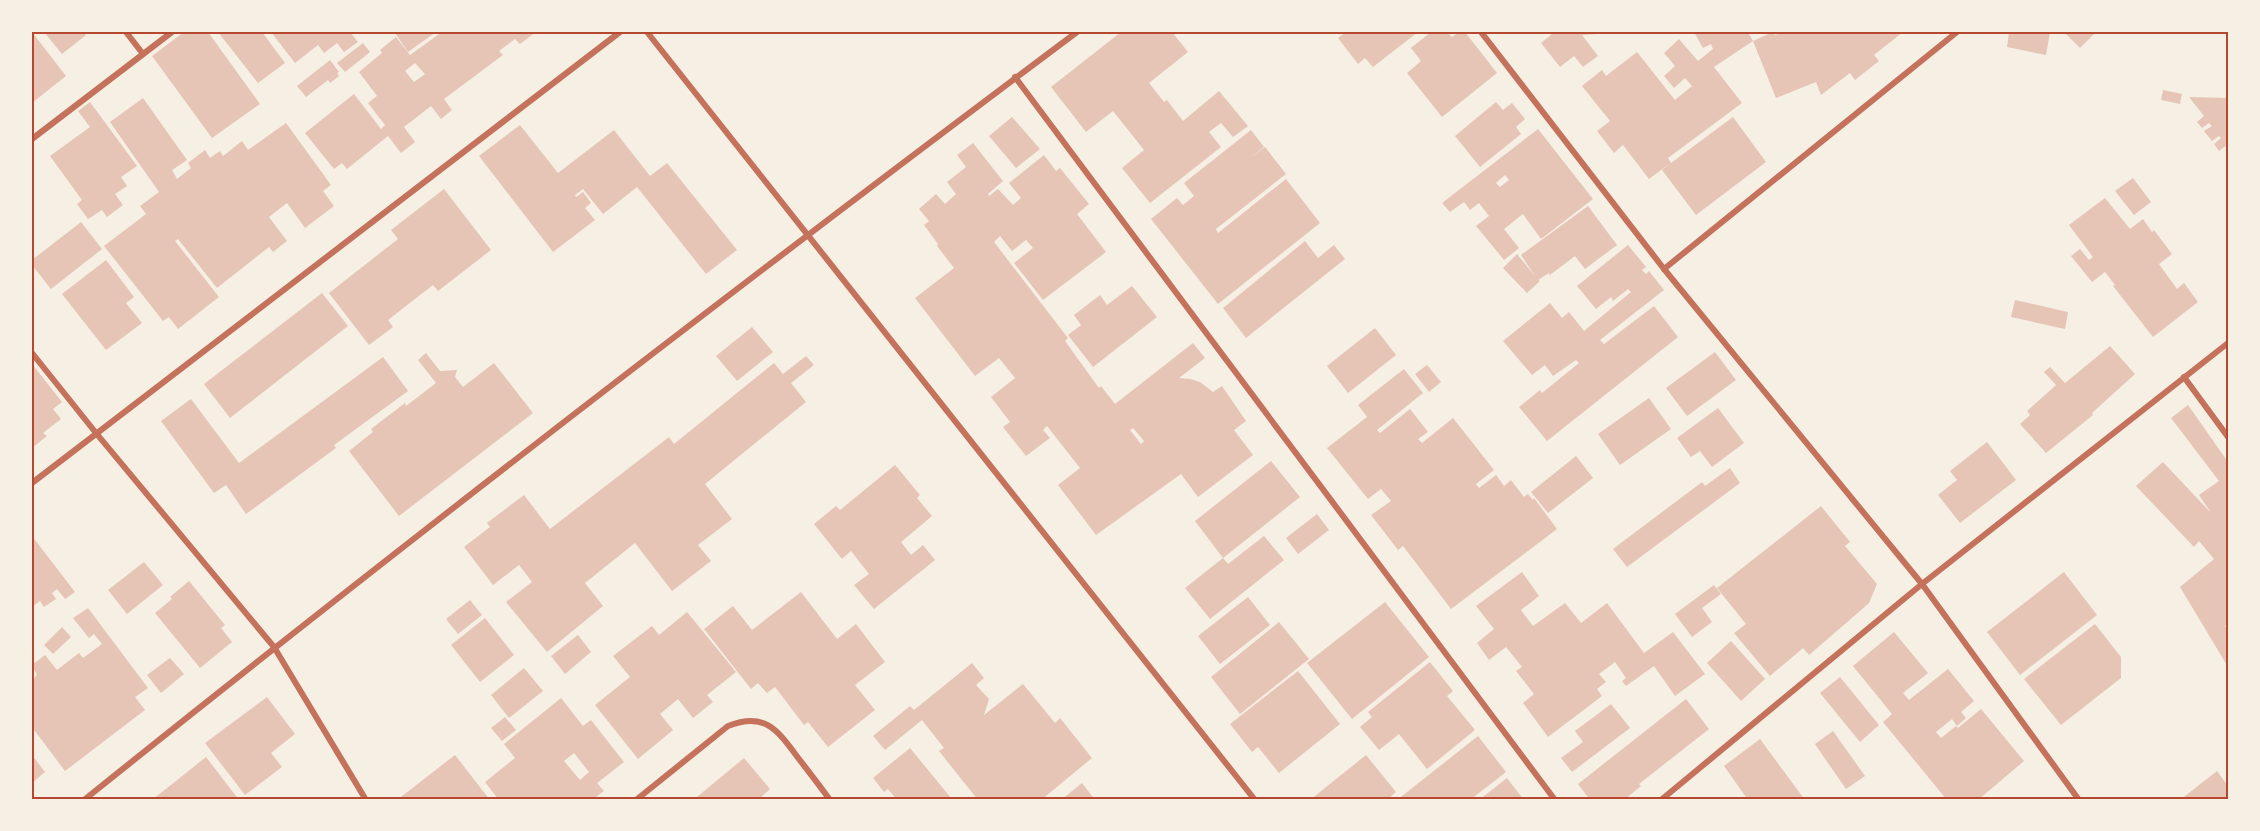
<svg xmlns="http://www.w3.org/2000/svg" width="2260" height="831" viewBox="0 0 2260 831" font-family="'Open Sans',sans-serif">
<rect width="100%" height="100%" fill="#f6efe4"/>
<g fill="#e6c5b7" fill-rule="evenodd">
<polygon points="32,32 66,76 32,103"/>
<polygon points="44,32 83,32 86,35 62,54"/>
<polygon points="184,32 208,32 260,104 212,138 152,56"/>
<polygon points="218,32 262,32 285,63 258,83"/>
<polygon points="271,32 350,32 358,42 344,52 337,43 324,53 318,45 295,63"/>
<polygon points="397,32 436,32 408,52 395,33"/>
<path d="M442 32H536L520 44 515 39 499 51 503 55 444 99 452 110 441 119 431 106 404 127 415 142 401 153 388 136 347 169 342 163 334 169 305 133 354 94 381 129 385 125 368 103 377 96 359 72 382 53 380 50 396 37 410 55ZM415 63 425 74 414 82 405 71Z"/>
<polygon points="1121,32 1172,32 1188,52 1149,83 1164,102 1167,100 1183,121 1219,91 1248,126 1233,137 1221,123 1209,132 1221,147 1150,203 1122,168 1144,150 1113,111 1086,132 1051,87"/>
<polygon points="1346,32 1418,32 1373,67 1365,58 1358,64 1338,38"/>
<polygon points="1431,32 1447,32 1452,37 1459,32 1465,32 1497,73 1442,117 1407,73 1421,61 1411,48"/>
<polygon points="1551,32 1610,32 1610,33 1582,35 1598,56 1583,67 1574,56 1560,67 1541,43 1551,35"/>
<polygon points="1694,32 1748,32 1753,41 1773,32 1775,35 1783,32 1903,32 1874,55 1879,61 1855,80 1850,73 1821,95 1816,82 1776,98 1753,41 1714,67 1742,103 1668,158 1671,163 1733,117 1766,162 1696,215 1662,170 1669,164 1649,179 1623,145 1614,153 1597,131 1610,121 1582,86 1602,70 1606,76 1637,52 1675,100 1692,86 1685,78 1674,88 1664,76 1675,66 1664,53 1679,39 1698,61 1713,49 1711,44 1703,48"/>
<polygon points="2009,32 2050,32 2046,55 2007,47"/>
<polygon points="2064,32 2096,32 2080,48"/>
<polygon points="363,43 370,52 345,72 337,63"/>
<polygon points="330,60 339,72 337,73 339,76 330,83 328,80 306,97 297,86"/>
<polygon points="2163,90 2182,94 2180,104 2161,100"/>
<polygon points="2189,97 2228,98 2228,148 2227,145 2219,151 2214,144 2221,138 2219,136 2212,141 2204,131 2212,126 2209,123 2202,128 2197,122 2204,116"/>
<polygon points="143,98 187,160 172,170 177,179 191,168 188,163 205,150 210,158 220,151 223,156 242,141 248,150 286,123 331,185 323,191 334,206 305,228 287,203 269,217 287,241 273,252 269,247 217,288 178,239 175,241 219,297 178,329 169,317 163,321 104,246 146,214 140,206 159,192 110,122"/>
<polygon points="90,102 137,166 121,177 127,186 115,194 123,205 107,217 102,210 88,219 77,204 82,200 50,156 90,127 78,111"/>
<polygon points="1496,102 1503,110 1512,103 1525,119 1516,127 1521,134 1480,167 1455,136"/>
<polygon points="1012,117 1040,149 1016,168 989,136"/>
<polygon points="520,125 558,173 614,130 650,176 667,163 737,250 706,274 637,187 603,214 583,189 575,195 576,197 583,192 591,203 585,208 595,220 553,252 479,156"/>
<path d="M1538 129 1593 199 1541 239 1523 214 1504 229 1519 248 1504 260 1476 226 1489 216 1479 203 1470 210 1464 202 1450 212 1442 203ZM1505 175 1509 180 1500 187 1496 183Z"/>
<polygon points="1251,130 1264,147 1250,158 1265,147 1286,174 1216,229 1218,233 1286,179 1320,223 1218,304 1151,219 1177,198 1183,205 1194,196 1184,183"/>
<path d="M973 143 1003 181 988 194 989 196 998 189 1013 205 1021 198 1009 183 1044 155 1056 171 1060 168 1089 204 1077 214 1106 252 1043 300 1014 263 1033 248 1026 240 1012 251 1000 236 994 242 1068 338 1065 341 1099 388 1101 386 1115 404 1193 343 1205 358 1179 378 1190 379 1200 382 1213 392 1222 386 1246 421 1234 430 1253 455 1198 497 1181 474 1096 535 1058 485 1080 468 1047 426 1043 430 1050 438 1026 456 1003 427 1010 422 991 397 1015 378 999 358 975 376 915 298 954 268 937 246 938 244 924 225 929 221 919 209 936 194 945 204 956 194 947 182 966 167 957 155ZM1133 428 1144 441 1141 444 1130 430Z"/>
<polygon points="2133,178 2151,202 2134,215 2115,191"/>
<polygon points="444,189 491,250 438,291 433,285 388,320 393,327 369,345 329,293 398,239 391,230"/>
<polygon points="2105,198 2130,229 2143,219 2152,232 2154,230 2172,254 2159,264 2177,289 2184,283 2198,302 2153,337 2113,286 2115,285 2105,272 2092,282 2071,256 2080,249 2089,260 2093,257 2069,225"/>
<polygon points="1588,206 1617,245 1585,269 1575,256 1550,275 1549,273 1538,280 1540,281 1527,293 1503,268 1517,254 1535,276 1521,255"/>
<polygon points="81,222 102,249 51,289 32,265 32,260"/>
<polygon points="1305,241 1318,258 1334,245 1345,259 1246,338 1223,308"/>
<polygon points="1628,245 1646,267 1642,270 1646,274 1649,271 1664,290 1600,340 1604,344 1654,306 1678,337 1547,441 1519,407 1540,390 1542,393 1579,363 1576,360 1553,376 1545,365 1532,375 1503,341 1550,303 1562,318 1569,312 1584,331 1631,292 1628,289 1613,301 1611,297 1596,309 1577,286"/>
<polygon points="106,260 134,297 126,303 142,323 106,350 62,294"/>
<polygon points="1132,286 1157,317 1093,367 1068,335 1081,325 1074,315 1100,295 1107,305"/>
<polygon points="322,293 348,326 230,418 204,384"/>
<polygon points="2015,300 2068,312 2065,329 2011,317"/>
<polygon points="752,327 773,352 737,381 716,356"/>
<polygon points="1375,328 1396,355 1348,393 1327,366"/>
<polygon points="2110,346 2135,374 2092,413 2093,415 2046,453 2020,424 2030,415 2027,411 2056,385 2044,372 2050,367 2065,383"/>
<polygon points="1715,352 1736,380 1687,416 1666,388"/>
<polygon points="426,353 440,371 457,370 455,377 463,387 494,363 533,413 399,516 349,451 373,432 371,429 405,403 406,406 436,383 418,360"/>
<polygon points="806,356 814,365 791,383 806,402 705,484 732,519 698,545 711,561 672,591 635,543 585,583 603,606 547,652 506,602 532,582 519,565 493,585 464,547 490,527 487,523 524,495 550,529 669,437 674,444 774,363 783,374"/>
<polygon points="383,357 408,391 334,445 336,448 246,514 226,485 214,493 161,421 191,399 239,463"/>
<polygon points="32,364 62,402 53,409 61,419 43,433 47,436 32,448"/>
<polygon points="1427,365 1441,382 1429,392 1415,374"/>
<polygon points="1404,369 1423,393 1377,430 1380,433 1410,409 1428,432 1418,439 1422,443 1453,418 1494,470 1476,484 1479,488 1496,475 1504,486 1511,480 1524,497 1528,494 1533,500 1534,498 1557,529 1451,609 1403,546 1398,550 1371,515 1391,501 1381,489 1368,499 1327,448 1367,417 1358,405"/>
<polygon points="1649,398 1671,429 1620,465 1598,434"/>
<polygon points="2188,405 2228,462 2228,623 2225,626 2228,631 2228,667 2180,587 2214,559 2199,541 2194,547 2136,486 2163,462 2211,513 2199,495 2219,481 2171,418"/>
<polygon points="1718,408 1744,443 1712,467 1700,451 1691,457 1677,438"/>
<polygon points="1987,442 2016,480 1960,523 1938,495 1957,480 1950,471"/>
<polygon points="1576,456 1593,478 1548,513 1531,492"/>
<polygon points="1271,461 1300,497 1223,558 1228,564 1264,536 1284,560 1210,619 1185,588 1223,558 1195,521"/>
<polygon points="895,465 920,495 917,498 932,516 901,542 911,555 923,545 935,560 874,609 854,585 869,574 851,551 842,559 814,524 836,506 840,510"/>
<polygon points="1730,468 1740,483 1627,567 1613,549 1702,482 1705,486"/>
<polygon points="1821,506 1850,542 1845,546 1877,584 1869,603 1845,624 1809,655 1803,648 1770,676 1734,633 1746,624 1717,588"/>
<polygon points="1317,514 1329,530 1298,554 1286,538"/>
<polygon points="32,536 75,592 65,599 57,589 52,593 56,599 44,607 40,601 32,607"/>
<polygon points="144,562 163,585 127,614 108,590"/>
<polygon points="1522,572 1539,596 1521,610 1533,626 1565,603 1581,623 1607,603 1644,653 1673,632 1705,674 1675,696 1654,666 1626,686 1622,681 1626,678 1615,662 1599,674 1606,682 1597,689 1602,696 1548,737 1523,703 1534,694 1516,671 1522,667 1506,647 1489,660 1477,643 1494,629 1476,606"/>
<polygon points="2064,572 2097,615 2020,675 1987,632"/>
<polygon points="189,581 225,625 221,628 232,642 200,668 155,613 172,599 170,597"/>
<polygon points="1714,585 1721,594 1702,608 1712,622 1692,637 1675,614"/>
<polygon points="801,592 837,639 856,624 885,662 855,685 875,710 828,747 808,722 804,725 775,687 767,693 758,683 751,689 704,629 733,606 752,630"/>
<polygon points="1248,597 1270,625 1220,664 1198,636"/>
<polygon points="470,600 482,615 458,634 446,619"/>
<polygon points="1385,602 1429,657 1352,719 1307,663"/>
<polygon points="88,608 148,688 135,697 145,710 65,771 32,727 32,680 37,675 32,665 45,655 57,670 79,653 83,658 102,644 94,634 89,638 73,618"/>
<polygon points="687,612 736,672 707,695 713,702 693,718 678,699 660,714 673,730 638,759 595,705 630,677 613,656 652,626 659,635"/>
<polygon points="485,618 514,655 480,682 451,645"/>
<polygon points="1279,622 1309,659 1240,714 1211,677"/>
<polygon points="2095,624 2121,657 2121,678 2061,725 2024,679"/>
<polygon points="62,627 71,637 53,654 44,645"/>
<polygon points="1894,632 1928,673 1903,693 1909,700 1948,669 1974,701 1961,712 1966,718 1957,726 1952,719 1936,732 1941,738 1956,726 1958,728 1981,709 2024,761 1978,800 1947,800 1883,722 1892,714 1853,666"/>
<polygon points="578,635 591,652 565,674 551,656"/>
<polygon points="1731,641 1765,679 1741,701 1707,663"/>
<polygon points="170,658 184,674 161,693 147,675"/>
<polygon points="1430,662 1453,691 1447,696 1475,730 1427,769 1399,734 1379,750 1360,727 1372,717 1368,712"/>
<polygon points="972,663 984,678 976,685 989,699 984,715 1023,684 1055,723 1060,718 1092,758 1041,800 978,800 939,751 944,748 922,720 885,750 873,736 910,706 914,710"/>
<polygon points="524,668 543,691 509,718 491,695"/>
<polygon points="1298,671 1340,724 1279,773 1258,747 1252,752 1230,724"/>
<polygon points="1840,677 1879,725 1860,742 1820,693"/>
<polygon points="267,697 295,734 271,753 282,767 245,795 205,743"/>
<path d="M561 698 583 726 591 720 624 762 597 783 604 791 592 800H499L485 782 515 758 504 744ZM574 753 589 772 580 780 564 761Z"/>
<polygon points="1686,699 1709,729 1639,784 1641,786 1624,800 1590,800 1578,784"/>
<polygon points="1611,704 1630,728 1572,772 1561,758 1583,742 1575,731"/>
<polygon points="505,717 516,730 502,741 491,728"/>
<polygon points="1833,731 1865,776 1846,789 1815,744"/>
<polygon points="1478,736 1506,772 1470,800 1397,800"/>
<polygon points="1760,739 1805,800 1748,800 1724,766"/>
<polygon points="910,748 951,798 950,800 897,800 888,789 884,792 873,778"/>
<polygon points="32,755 45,772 32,783"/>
<polygon points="455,755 490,800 397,800"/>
<polygon points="1366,755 1396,792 1387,800 1310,800"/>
<polygon points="206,757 239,800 152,800"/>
<polygon points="744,758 770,789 758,800 699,800 697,797"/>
<polygon points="2217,771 2228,786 2228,800 2180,800"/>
<polygon points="1507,778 1524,800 1479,800"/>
<polygon points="1082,783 1095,800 1061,800"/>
</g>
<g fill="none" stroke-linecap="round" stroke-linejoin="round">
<g stroke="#c5725c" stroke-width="6">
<polyline points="126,32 143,54"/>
<polyline points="647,32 1255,800"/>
<polyline points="1481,32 1664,269 1922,584 2079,800"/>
<polyline points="1015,77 1555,800"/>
<polyline points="32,139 172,32"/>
<polyline points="1664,269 1957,32"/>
<polyline points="32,353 96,433 274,647 366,800"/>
<polyline points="2184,377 2228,437"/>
<polyline points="32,483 620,32"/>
<path d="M84 800C410 538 742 283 1077 32"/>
<path d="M636 800 728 726C766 711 778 731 799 759 809 772 820 786 830 800"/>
<polyline points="1661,800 1922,584 2228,343"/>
</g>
</g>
<rect width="2260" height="831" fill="none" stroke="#f6efe4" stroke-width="66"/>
<rect x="33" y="33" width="2194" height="765" fill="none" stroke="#b5482f" stroke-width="2"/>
</svg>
